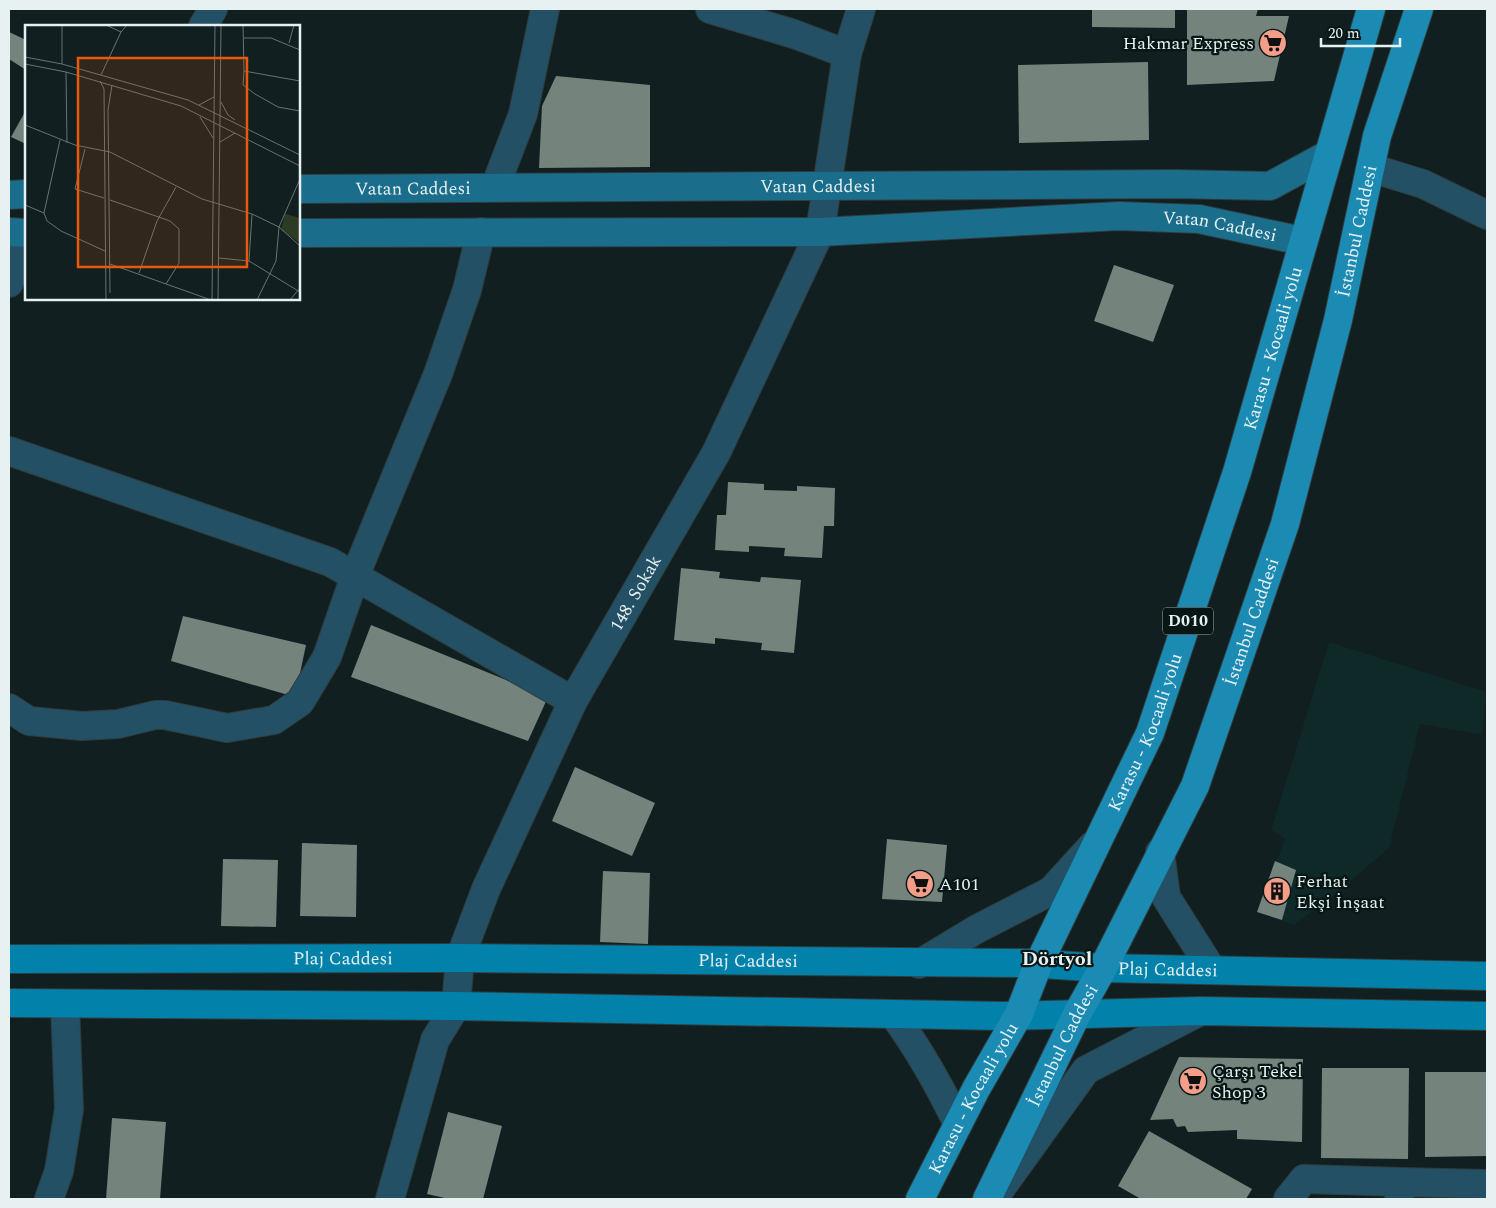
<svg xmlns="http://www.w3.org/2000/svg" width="1496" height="1208" viewBox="0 0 1496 1208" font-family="Spectral,serif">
<rect width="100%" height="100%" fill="#111f20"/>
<polygon fill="#0f2828" points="1329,642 1487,692 1482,735 1420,724 1389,848 1333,896 1294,925 1257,912 1285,839 1271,830"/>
<g fill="#74837b">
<polygon points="1092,9 1175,9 1175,28 1092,27"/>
<polygon points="1187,9 1258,9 1256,16 1289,16 1274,81 1187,85"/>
<polygon points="9,32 26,40 26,70 9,59"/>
<polygon points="1148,62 1149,140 1019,143 1018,65"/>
<polygon points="556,76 650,85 650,167 539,168 542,106"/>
<polygon points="26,110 26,144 11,137"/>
<polygon points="1114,265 1174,285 1153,342 1094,321"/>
<polygon points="728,482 764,484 764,490 797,491 797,486 835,488 834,526 824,526 822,558 784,556 785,548 749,546 749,552 715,550 717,515 726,515"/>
<polygon points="681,568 720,572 719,578 760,582 761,577 801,580 794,653 761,650 762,643 715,638 715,644 674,640"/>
<polygon points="183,616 306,645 295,697 171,661"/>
<polygon points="371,625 548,697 528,741 351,677"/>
<polygon points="575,767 655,803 632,856 552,821"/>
<polygon points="887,839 947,845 942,902 882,899"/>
<polygon points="302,843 357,845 356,917 300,916"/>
<polygon points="223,859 278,860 276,927 221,926"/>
<polygon points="1275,861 1296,870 1282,920 1257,912"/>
<polygon points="603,871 650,873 648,944 600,942"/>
<polygon points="1179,1057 1303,1059 1302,1142 1237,1139 1237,1130 1188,1132 1185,1126 1177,1127 1173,1119 1150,1120"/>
<polygon points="1322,1068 1409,1068 1408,1159 1321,1158"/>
<polygon points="1425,1072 1487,1072 1487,1156 1425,1157"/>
<polygon points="448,1112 502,1126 483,1199 449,1199 427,1194"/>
<polygon points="112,1118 166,1122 160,1199 106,1199"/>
<polygon points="1149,1131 1252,1189 1246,1199 1141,1199 1118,1186"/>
</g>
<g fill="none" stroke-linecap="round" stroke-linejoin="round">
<g stroke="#2f3c3d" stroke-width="30">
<g id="minor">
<polyline points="710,9 794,34 847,54"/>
<polyline points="203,26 213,9"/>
<polyline points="1371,168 1423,184 1487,215"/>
<polyline points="495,187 523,114 545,9"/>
<polyline points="9,283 26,233"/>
<polyline points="9,451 330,562 573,701"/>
<polyline points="9,708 29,721 82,726 118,724 155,715 165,715 227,728 274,720 300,702 327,657 355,576 438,374 467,290 481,232"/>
<polyline points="1160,852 1166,897 1212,970"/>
<polyline points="919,964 977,929 1051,891 1092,846"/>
<path d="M893 1014C919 1049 939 1085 958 1124"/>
<polyline points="996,1195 1086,1070 1201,1011"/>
<polyline points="49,1199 59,1171 69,1109 65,1004"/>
<path id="s1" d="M390 1199 435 1040 456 1006 460 958 486 889 573 701 716 453 820 232 847 54 861 9"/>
<polyline points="1288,1199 1304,1179 1401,1182"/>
<polyline points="1399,1199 1401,1182 1487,1184"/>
</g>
</g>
<g stroke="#2f3c3d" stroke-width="30">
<g id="secondary">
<path id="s2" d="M299 189 1175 184 1270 186 1327 155"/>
<polyline points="9,195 26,194"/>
<polyline points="9,232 26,233"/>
<path id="s3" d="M299 233 820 232 1119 216 1199 219 1302 241"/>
</g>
</g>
<g stroke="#2f3c3d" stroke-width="30">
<g id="primary">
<path id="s4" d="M9 959 460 958 1028 963 1103 968 1487 976"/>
<polyline points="9,1003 456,1006 1002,1016 1201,1011 1487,1016"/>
</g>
</g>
<g stroke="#2f3c3d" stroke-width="30">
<g id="trunk">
<path id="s5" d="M920 1199 976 1089 1019 1014 1038 965 1150 733 1237 472 1371 9"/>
<path id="s6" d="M987 1199 1077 1014 1103 968 1195 786 1285 524 1338 320 1377 136 1419 9"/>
</g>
</g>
<use href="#minor" stroke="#235064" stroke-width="28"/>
<use href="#secondary" stroke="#1b6d8c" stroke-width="28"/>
<use href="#primary" stroke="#0282ab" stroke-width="28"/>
<use href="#trunk" stroke="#1b8bb3" stroke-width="28"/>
</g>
<defs>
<g id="supermarket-disc" transform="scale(1.4375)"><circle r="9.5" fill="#f49e89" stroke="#081616"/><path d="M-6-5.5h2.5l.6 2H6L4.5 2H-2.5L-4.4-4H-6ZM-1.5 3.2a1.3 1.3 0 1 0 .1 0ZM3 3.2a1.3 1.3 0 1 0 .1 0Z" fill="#111"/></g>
<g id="building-disc" transform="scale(1.4375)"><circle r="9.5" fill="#f49e89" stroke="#081616"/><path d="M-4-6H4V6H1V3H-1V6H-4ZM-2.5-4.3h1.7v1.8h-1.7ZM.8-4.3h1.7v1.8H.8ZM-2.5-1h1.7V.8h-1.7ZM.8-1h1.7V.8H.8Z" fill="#111"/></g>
</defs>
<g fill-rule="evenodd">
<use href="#supermarket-disc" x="1273" y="43"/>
<use href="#supermarket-disc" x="920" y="884"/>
<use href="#building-disc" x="1277" y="891"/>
<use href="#supermarket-disc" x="1193" y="1081"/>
</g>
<g text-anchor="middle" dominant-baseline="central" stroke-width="4.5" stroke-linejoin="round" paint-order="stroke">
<rect fill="#081616" stroke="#a4afaf" stroke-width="1" x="1163" y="607.5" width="50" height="27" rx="4"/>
<g font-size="16" font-weight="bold" fill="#e7f1f1">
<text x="1188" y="621">D010</text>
</g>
<g font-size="18" fill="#e7f1f1" stroke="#081616" text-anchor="start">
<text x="1254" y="43" text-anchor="end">Hakmar Express</text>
<text x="1296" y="881">Ferhat<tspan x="1296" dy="21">Ekşi İnşaat</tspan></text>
<text x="939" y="884">A101</text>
<text x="1212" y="1071">Çarşı Tekel<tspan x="1212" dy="21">Shop 3</tspan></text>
</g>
<g font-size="18" fill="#e7f1f1" stroke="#081616">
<text stroke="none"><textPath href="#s2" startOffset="519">Vatan Caddesi</textPath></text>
<text stroke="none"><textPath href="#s2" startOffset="114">Vatan Caddesi</textPath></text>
<text stroke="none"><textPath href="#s3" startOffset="922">Vatan Caddesi</textPath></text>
<text stroke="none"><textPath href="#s6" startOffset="1041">İstanbul Caddesi</textPath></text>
<text stroke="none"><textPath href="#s5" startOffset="924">Karasu - Kocaali yolu</textPath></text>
<text stroke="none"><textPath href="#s1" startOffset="659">148. Sokak</textPath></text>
<text stroke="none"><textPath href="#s6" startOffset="636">İstanbul Caddesi</textPath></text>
<text stroke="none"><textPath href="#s5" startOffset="519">Karasu - Kocaali yolu</textPath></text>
<text stroke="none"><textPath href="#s4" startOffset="334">Plaj Caddesi</textPath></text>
<text stroke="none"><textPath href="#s4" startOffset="739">Plaj Caddesi</textPath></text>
<text stroke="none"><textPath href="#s4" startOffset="1159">Plaj Caddesi</textPath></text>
<text stroke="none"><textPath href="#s6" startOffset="171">İstanbul Caddesi</textPath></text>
<text stroke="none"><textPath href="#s5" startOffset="114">Karasu - Kocaali yolu</textPath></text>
</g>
<g font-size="20" font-weight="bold" fill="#e7f1f1" stroke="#081616">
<text x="1057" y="959">Dörtyol</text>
</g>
</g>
<g transform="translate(25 25)">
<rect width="275" height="275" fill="#111f20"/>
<path d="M260 189 275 193V218L256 205Z" fill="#2e3b23"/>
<path fill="none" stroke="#677374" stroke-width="1" d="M37 0V39M81 0 96 7 102 0M218 0 219 46 275 56M219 13H246L275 25M264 18 269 0M0 32 37 39 163 75 275 130M0 39 41 47 156 81 275 141M219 46 218 60 230 69 253 82 275 86M41 47 42 118M76 50 96 7M75 56 79 64 81 275M196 77 203 90 210 95M174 80 189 72M175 92 188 113M0 100 50 120 85 127 177 174 227 189 254 202 275 221M35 115 19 188 22 196 36 206 80 226M195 117 210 108M60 124 50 164 79 173M85 175 145 196 154 204V238L141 259M0 180 19 188M194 233 224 236 275 267M224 236 227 189M85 239 186 275M114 248 132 196 151 162M85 268 83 85 87 60M187 275 190 0M193 275 196 0M232 275 251 236 254 202 275 154M265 275 275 263"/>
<path fill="#e8590c" fill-opacity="0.15" stroke="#e8590c" stroke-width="2.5" d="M53 33H222V242H53Z"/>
<rect width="275" height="275" fill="none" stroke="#e7f1f1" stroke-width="2.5"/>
</g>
<rect width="1496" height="1208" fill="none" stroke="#e7f1f1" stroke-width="20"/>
<path d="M1321 38v8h79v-8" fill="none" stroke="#e7f1f1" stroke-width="2.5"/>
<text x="1328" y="38" font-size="15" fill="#e7f1f1" stroke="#081616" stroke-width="4" paint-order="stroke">20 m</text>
</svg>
